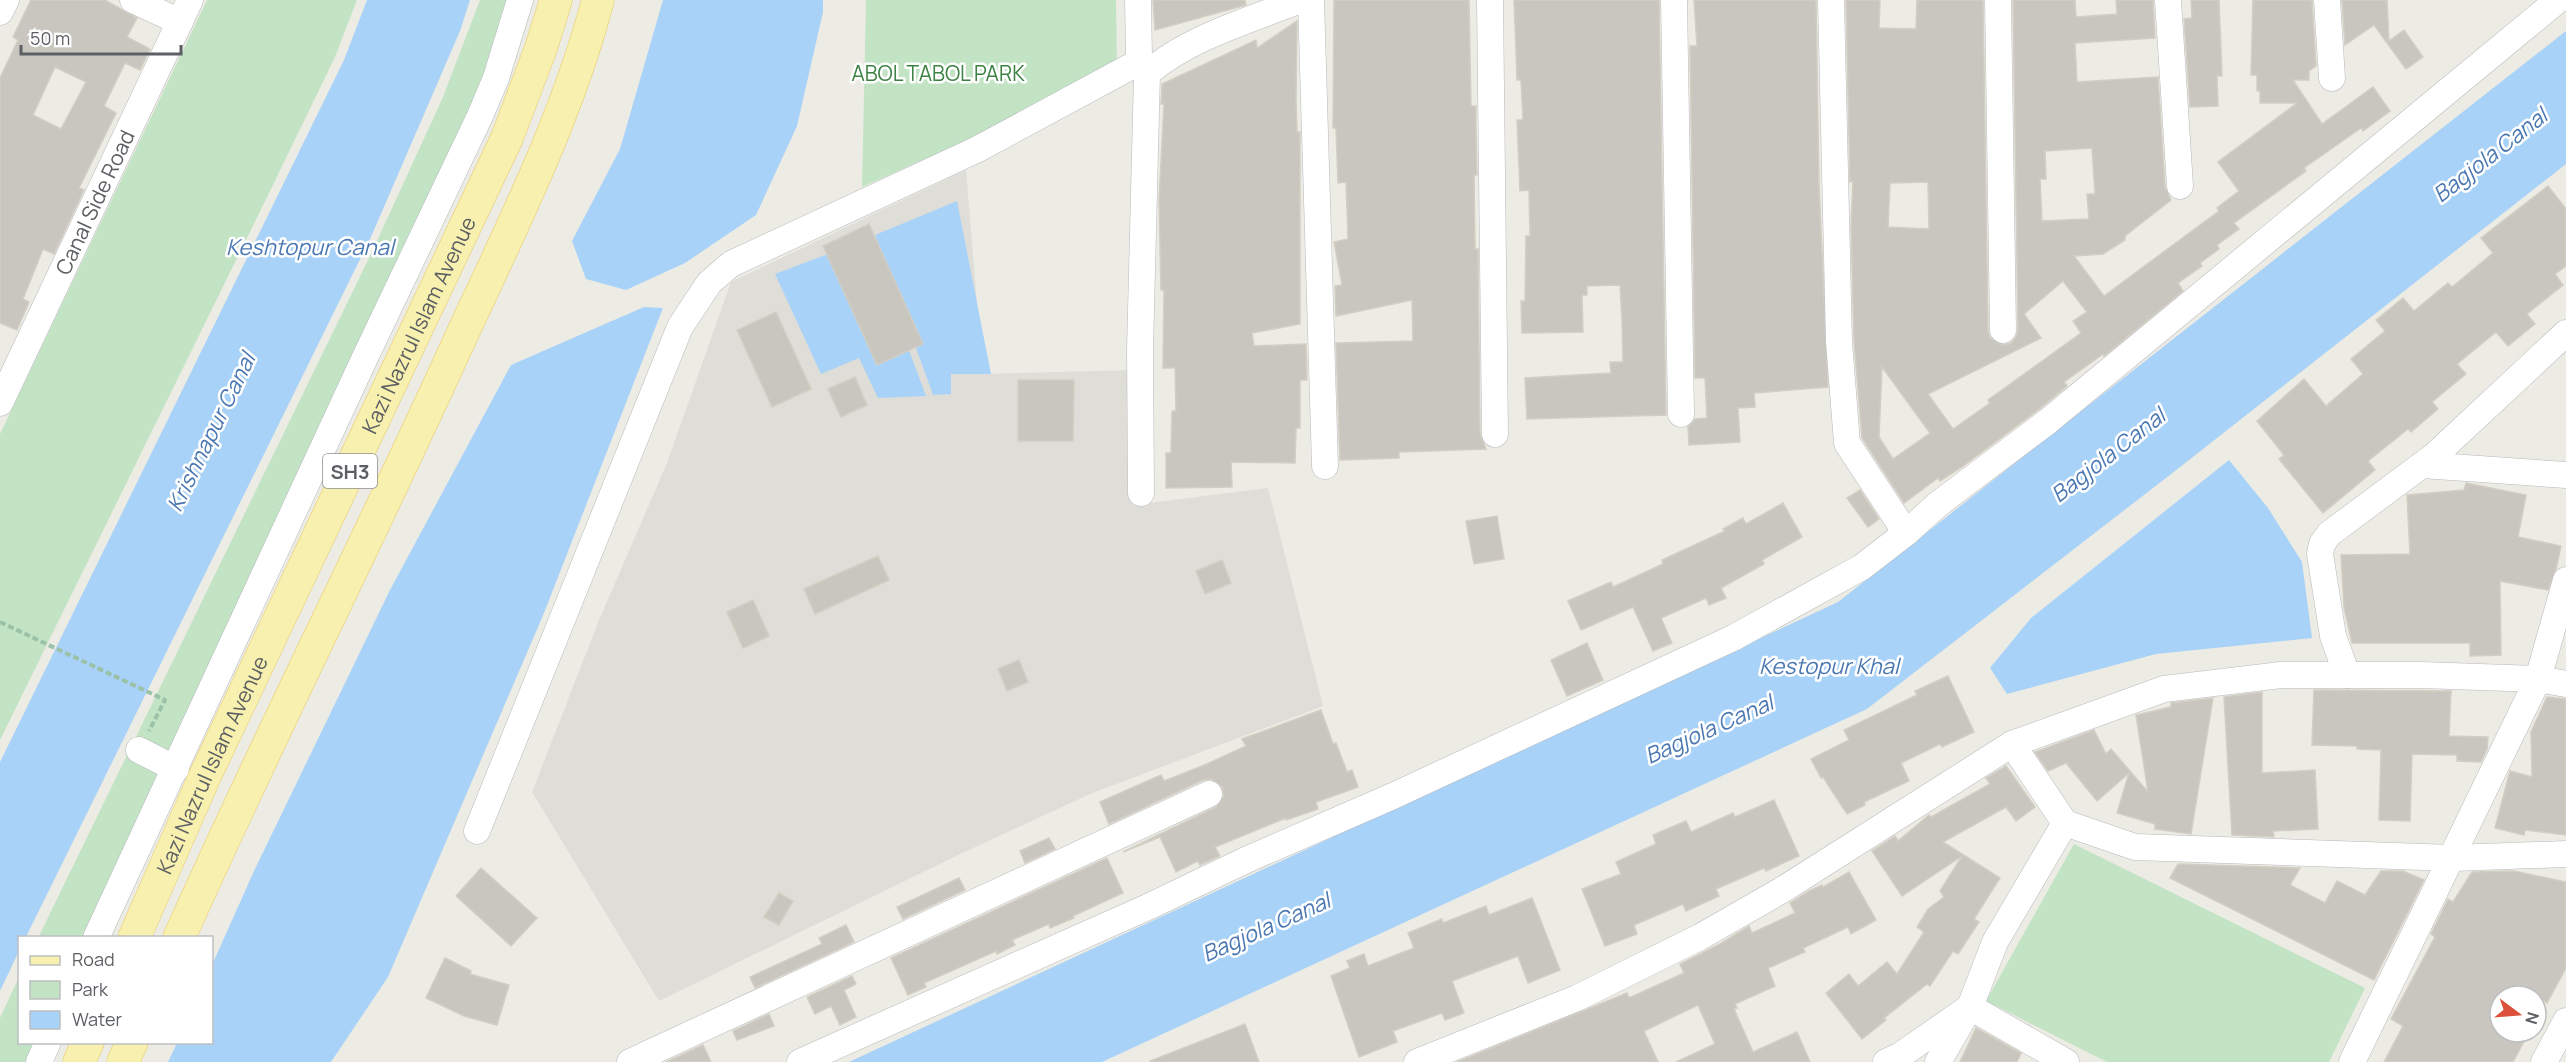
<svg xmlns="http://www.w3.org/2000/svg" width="2566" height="1062" viewBox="0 0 2566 1062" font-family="Manrope,sans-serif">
<rect width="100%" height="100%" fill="#edece4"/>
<polygon fill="#dfddd8" points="966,170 983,374 1133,370 1133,505 1268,488 1323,706 1090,794 954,857 659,1001 532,792 599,620 667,463 731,282"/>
<g fill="#c2e3c4">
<polygon points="207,0 357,0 335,57 272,187 0,740 0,434"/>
<polygon points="480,0 526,0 99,937 38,938 371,254 443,97"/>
<polygon points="866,0 1116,0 1117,73 862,187"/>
<polygon points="2074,844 2365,988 2329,1062 2107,1062 1986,1001"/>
<polygon points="19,977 20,1042 51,1043 42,1062 0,1062 0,1018"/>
</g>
<g fill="#a9d2f8">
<polygon points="367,0 470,0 460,31 371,237 26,937 20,938 19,951 0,991 0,762 344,60"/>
<polygon points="663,0 823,0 823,12 797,126 756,215 685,263 626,290 586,279 572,241 620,149"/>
<polygon points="2566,31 2566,164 2175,471 1867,709 1102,1062 849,1062 1838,602"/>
<polygon points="957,201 991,374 951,374 951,394 933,395 875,235"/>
<polygon points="868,239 926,396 878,398 859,358 821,374 775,274"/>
<polygon points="644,307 663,308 544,613 388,977 331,1062 168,1062 177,1043 212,1042 212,965 254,871 390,590 511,365"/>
<polygon points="2229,460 2268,508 2302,562 2312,638 2156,654 2007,694 1990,668 2031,618"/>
</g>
<g fill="#c9c6c0" stroke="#d2cec3" stroke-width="1.5" fill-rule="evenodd">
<path d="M31 0H105L137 18 127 37 150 49 140 70 125 63 104 106 116 113 79 188 84 190 54 254 43 249 23 299 29 302 17 330 0 323V78L18 40 13 37ZM55 67 86 82 61 129 33 115Z"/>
<polygon points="1153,0 1245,0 1246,5 1155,30"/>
<polygon points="1334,0 1469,0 1471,106 1476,106 1476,130 1477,175 1474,175 1475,249 1478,249 1480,434 1486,449 1399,452 1399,458 1340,460 1336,343 1413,341 1412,300 1336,316 1335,286 1342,285 1334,242 1348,239 1346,182 1338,183 1336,128 1333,128"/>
<polygon points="1514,0 1659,0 1666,415 1527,419 1525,378 1611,373 1610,362 1623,362 1622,320 1620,285 1587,286 1587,295 1582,295 1583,332 1522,333 1521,301 1525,301 1526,236 1530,236 1529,190 1520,191 1517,120 1523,120 1521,80 1517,80"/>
<polygon points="1694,0 1816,0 1819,184 1828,387 1754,393 1755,407 1738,408 1740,442 1689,445 1688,427 1695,419 1707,418 1705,378 1695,378 1690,46 1697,46"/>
<path d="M1846 0H1880L1879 28 1916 29 1917 0H1983L1988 330 1990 338 2003 345 2011 343 2016 337 2018 330 2013 0H2075L2076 17 2117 14 2116 0H2153L2155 38 2075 43 2077 82 2158 77 2165 187 2171 200 2125 236V240L2103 254 2074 256 2104 296 2219 211 2217 208 2239 191 2218 162 2297 103H2260V91H2257V75H2251L2253 0H2312L2316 66 2309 71V80H2293L2322 124 2373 87 2390 111 2363 131 2361 128 2304 168 2306 171 2234 223 2239 229 2217 245 2219 249 2200 263 2202 266 2178 283 2183 291 2104 356 2103 354 2064 382 2067 386 2038 410 1962 467 1940 481 1938 478 1904 503 1862 438 1854 341 1851 228 1853 181 1850 182ZM2092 148 2095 194H2087L2089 219 2042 221 2040 179H2046L2045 151ZM1928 182 1929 229 1888 227 1890 183ZM2063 281 2087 312 2073 321 2081 333 1988 400 1990 403 1953 429 1928 394 2041 338 2024 314ZM1882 367 1930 433 1893 459 1879 437Z"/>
<polygon points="2191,0 2219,0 2222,76 2217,76 2218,106 2190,107 2184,19 2192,18"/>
<polygon points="2342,0 2387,0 2389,41 2404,30 2423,57 2406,69 2374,25 2345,45"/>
<polygon points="1297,21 1296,100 1297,132 1300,132 1300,324 1252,333 1254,346 1306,344 1307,380 1300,380 1300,428 1296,428 1295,463 1231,462 1232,487 1166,488 1166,453 1171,453 1172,411 1176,411 1175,368 1163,368 1164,290 1161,290 1159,201 1164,104 1161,104 1162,84 1256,40 1257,48"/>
<polygon points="2548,186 2566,209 2566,266 2555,274 2563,285 2527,314 2535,324 2508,346 2496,332 2457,364 2466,374 2432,402 2438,409 2411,432 2408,429 2368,461 2375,470 2323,513 2279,459 2284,455 2257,421 2304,379 2326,406 2363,374 2351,359 2385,331 2376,320 2403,298 2414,311 2448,283 2452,287 2493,253 2481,238"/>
<polygon points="869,224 923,344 877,365 823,246"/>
<polygon points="776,312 811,389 772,407 737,330"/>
<polygon points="855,377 867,405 841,417 828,389"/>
<polygon points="1018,380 1074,380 1073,441 1018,441"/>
<polygon points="2466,483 2526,495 2518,537 2561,546 2556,569 2548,590 2500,581 2501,655 2470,656 2470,643 2352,643 2344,608 2341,555 2410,554 2407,495 2464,490"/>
<polygon points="1860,490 1879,519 1868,527 1847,498"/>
<polygon points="1783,503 1802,537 1762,560 1764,564 1721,588 1726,598 1709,605 1706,598 1661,618 1672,643 1653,651 1633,607 1581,630 1568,601 1611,582 1613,587 1663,564 1662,560 1725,531 1723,529 1743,518 1746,524"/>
<polygon points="1497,516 1504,559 1474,564 1466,521"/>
<polygon points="878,556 889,580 815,614 804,589"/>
<polygon points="1222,560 1231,583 1205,594 1196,571"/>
<polygon points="753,600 769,636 743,648 727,612"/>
<polygon points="1587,643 1603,680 1567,696 1551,660"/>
<polygon points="1019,660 1028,682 1007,691 998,669"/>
<polygon points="1948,676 1974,732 1942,747 1940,744 1901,763 1909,781 1864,802 1865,805 1847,814 1823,777 1821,778 1811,759 1849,740 1844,730 1917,695 1915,691"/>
<polygon points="2314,690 2451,691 2449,736 2488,737 2487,749 2481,762 2457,761 2457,755 2412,754 2410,821 2379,820 2381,750 2357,749 2357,746 2312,745"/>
<polygon points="2262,692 2262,773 2315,770 2318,829 2273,831 2274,837 2232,835 2224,697"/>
<polygon points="2547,697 2566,699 2566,835 2525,830 2524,835 2495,828 2510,771 2532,777 2531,732"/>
<polygon points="2213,698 2191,834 2155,829 2155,824 2117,813 2129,773 2097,801 2066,763 2048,771 2035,752 2094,730 2106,754 2111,749 2148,792 2136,715 2171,707 2171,703"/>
<polygon points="1321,710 1333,744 1336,743 1347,772 1352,770 1358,787 1316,802 1318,809 1286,820 1286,818 1215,847 1220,856 1200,865 1198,861 1176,872 1160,837 1123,852 1216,807 1224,796 1222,787 1211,779 1203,780 1109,824 1100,802 1161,775 1164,781 1207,764 1246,746 1242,739"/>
<polygon points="2006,766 2035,807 2016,821 2006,807 1943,842 2000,878 1974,919 1979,922 1958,954 1953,951 1930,986 1927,984 1884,1018 1886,1020 1862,1039 1826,993 1849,974 1858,986 1887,962 1897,974 1924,932 1917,927 1928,909 1944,897 1940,891 1962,856 1902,896 1872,851 1895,836 1898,841 1929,815 1931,817 1990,784 1986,778"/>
<polygon points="1774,800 1799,856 1766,871 1764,868 1716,889 1719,896 1686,911 1683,904 1634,925 1637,934 1605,946 1582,889 1621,874 1616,862 1656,844 1653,835 1686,821 1691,832 1733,813 1735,817"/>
<polygon points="1049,838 1055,849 1025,863 1020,851"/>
<polygon points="1107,858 1123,893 1073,916 1074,918 1050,928 1049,924 1012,940 1015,945 997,954 996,951 924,983 926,987 908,995 891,958"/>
<polygon points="2178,864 2300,868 2290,885 2325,903 2337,881 2365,895 2381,871 2403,871 2424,880 2374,980 2170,878"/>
<polygon points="481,868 537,918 511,946 456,896"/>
<polygon points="2514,871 2566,882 2566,968 2547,1003 2536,996 2500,996 2500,1032 2529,1032 2513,1062 2384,1062 2403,1026 2391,1019 2435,937 2431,934 2448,899 2453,902 2472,872"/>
<polygon points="1849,872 1876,920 1851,934 1848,927 1803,948 1805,952 1768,968 1775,986 1735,1004 1737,1008 1734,1009 1753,1052 1797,1032 1810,1062 1676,1062 1715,1044 1698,1005 1644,1031 1658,1062 1457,1062 1627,993 1629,998 1684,973 1680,964 1720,944 1749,926 1752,933 1795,913 1790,903 1809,891 1822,885 1823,887"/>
<polygon points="959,878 965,890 903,919 897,907"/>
<polygon points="779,893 793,901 779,925 764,917"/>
<polygon points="1532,898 1560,970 1528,983 1518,956 1452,981 1464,1013 1445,1020 1442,1013 1393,1031 1397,1042 1359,1057 1331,976 1350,968 1347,961 1364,954 1368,966 1414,948 1408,933 1442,919 1443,923 1486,906 1489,915"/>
<polygon points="846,925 854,942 755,988 750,977 822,944 819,938"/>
<polygon points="445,958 471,971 470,974 509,985 497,1025 464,1016 426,998"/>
<polygon points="852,976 856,984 844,990 856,1017 840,1025 831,1006 815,1014 807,997"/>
<polygon points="769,1014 774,1026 737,1040 733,1031"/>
<polygon points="1245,1024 1259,1062 1150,1062 1150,1061"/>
<polygon points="1976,1028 2021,1053 2017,1062 1960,1062"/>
<polygon points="703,1045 711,1062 666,1062"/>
</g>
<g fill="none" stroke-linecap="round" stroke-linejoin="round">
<g stroke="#b6b9bd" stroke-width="27">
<g id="minor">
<polyline points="133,0 180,22"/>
<path d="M1138 0 1139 56 1147 74C1185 39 1252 19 1301 0"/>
<polyline points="1311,0 1325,466"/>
<polyline points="1490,0 1495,434"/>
<polyline points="1674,0 1681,414"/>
<polyline points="1831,0 1839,342 1847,443 1906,533"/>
<polyline points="1998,0 2003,330"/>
<polyline points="2168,0 2180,186"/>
<polyline points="2327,0 2332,78"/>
<polyline points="0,12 6,0"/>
<path id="s1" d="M0 403 190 0"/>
<polyline points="2422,465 2566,475"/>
<polyline points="1141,493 1140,350 1147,74"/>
<polyline points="2347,675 2333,636 2320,554 2322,544 2329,534 2434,456 2566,333"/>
<polyline points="2012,744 2065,823 2135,847 2453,858 2566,854"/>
<polyline points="139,750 176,769"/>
<polyline points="477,831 680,327 709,283 731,264 978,149 1141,61"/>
<polyline points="96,938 361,366 480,116 496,78 520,0"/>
<polyline points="39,1062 48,1042"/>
<polyline points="630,1062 1209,794"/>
<polyline points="800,1062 1150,906 1246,860 1393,796 1733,638 1862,567 1906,533 1937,505 2047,422 2558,0"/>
<polyline points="1417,1062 1577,998 1700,937 1782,890 2012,744 2164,689 2281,675 2421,675 2538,679 2566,684"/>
<polyline points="1886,1062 1901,1055 1970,1007 2066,1062"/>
<polyline points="1938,1062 1970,1007 1995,942 2065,823"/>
<polyline points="2352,1062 2538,679 2566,580"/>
<polyline points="2544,1062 2566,1021"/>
</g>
</g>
<g stroke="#e6c864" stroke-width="33">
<g id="major">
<path id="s2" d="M134 938 205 776 507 138 541 48 556 0"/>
<path d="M179 938C269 736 369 540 460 339 511 229 567 118 598 0"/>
<polyline points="79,1062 88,1042"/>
<polyline points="123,1062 132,1042"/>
</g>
</g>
<polyline stroke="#9bc1a8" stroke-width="4" stroke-dasharray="6 3" stroke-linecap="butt" points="0,622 165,700 149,731"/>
<use href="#minor" stroke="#fff" stroke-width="26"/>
<use href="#major" stroke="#f8f0ae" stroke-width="32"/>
</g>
<g text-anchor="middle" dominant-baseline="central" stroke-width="5" stroke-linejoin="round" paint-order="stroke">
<rect fill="#fff" stroke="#8d8f92" stroke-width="1.5" x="323" y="454" width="54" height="34" rx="4.5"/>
<g font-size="20" font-weight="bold" fill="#5c5f63">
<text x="350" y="471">SH3</text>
</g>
<g font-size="21" fill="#3c8243" stroke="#fff">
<text x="938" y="73">ABOL TABOL PARK</text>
</g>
<g font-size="21" fill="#5c5f63" stroke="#fff">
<text stroke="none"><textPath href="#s1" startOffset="222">Canal Side Road</textPath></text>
<text stroke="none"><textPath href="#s2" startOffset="676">Kazi Nazrul Islam Avenue</textPath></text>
<text stroke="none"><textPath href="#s2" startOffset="190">Kazi Nazrul Islam Avenue</textPath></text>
</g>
<g font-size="22" font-style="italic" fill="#4b78b2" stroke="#fff">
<text transform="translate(2490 155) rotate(-38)">Bagjola Canal</text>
<text x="310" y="247">Keshtopur Canal</text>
<text transform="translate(211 432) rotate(-64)">Krishnapur Canal</text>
<text transform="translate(2108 455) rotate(-38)">Bagjola Canal</text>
<text x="1829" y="666">Kestopur Khal</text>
<text transform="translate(1709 729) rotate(-24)">Bagjola Canal</text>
<text transform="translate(1266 927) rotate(-24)">Bagjola Canal</text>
</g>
</g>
<rect x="18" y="936" width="195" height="108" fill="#ffffff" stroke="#bebfc1" stroke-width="1.5"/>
<rect x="30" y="956" width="30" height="9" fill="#f8f0ae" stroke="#bebfc1" stroke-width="1.5"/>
<text x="72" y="966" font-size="18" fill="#5c5f63">Road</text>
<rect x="30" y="981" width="30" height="18" fill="#c2e3c4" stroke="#bebfc1" stroke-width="1.5"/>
<text x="72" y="996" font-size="18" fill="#5c5f63">Park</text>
<rect x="30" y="1011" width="30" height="18" fill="#a9d2f8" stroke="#bebfc1" stroke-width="1.5"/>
<text x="72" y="1026" font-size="18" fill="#5c5f63">Water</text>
<g transform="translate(2518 1014) rotate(106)"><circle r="28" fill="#ffffff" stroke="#bebfc1" stroke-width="1.5"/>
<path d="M0-4.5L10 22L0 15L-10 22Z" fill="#db513c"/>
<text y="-9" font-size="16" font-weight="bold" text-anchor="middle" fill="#5c5f63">N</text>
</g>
<path d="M21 45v9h160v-9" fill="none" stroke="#5c5f63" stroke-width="3"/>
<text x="30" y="45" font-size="18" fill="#5c5f63" stroke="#ffffff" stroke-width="4.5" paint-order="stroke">50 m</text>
</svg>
